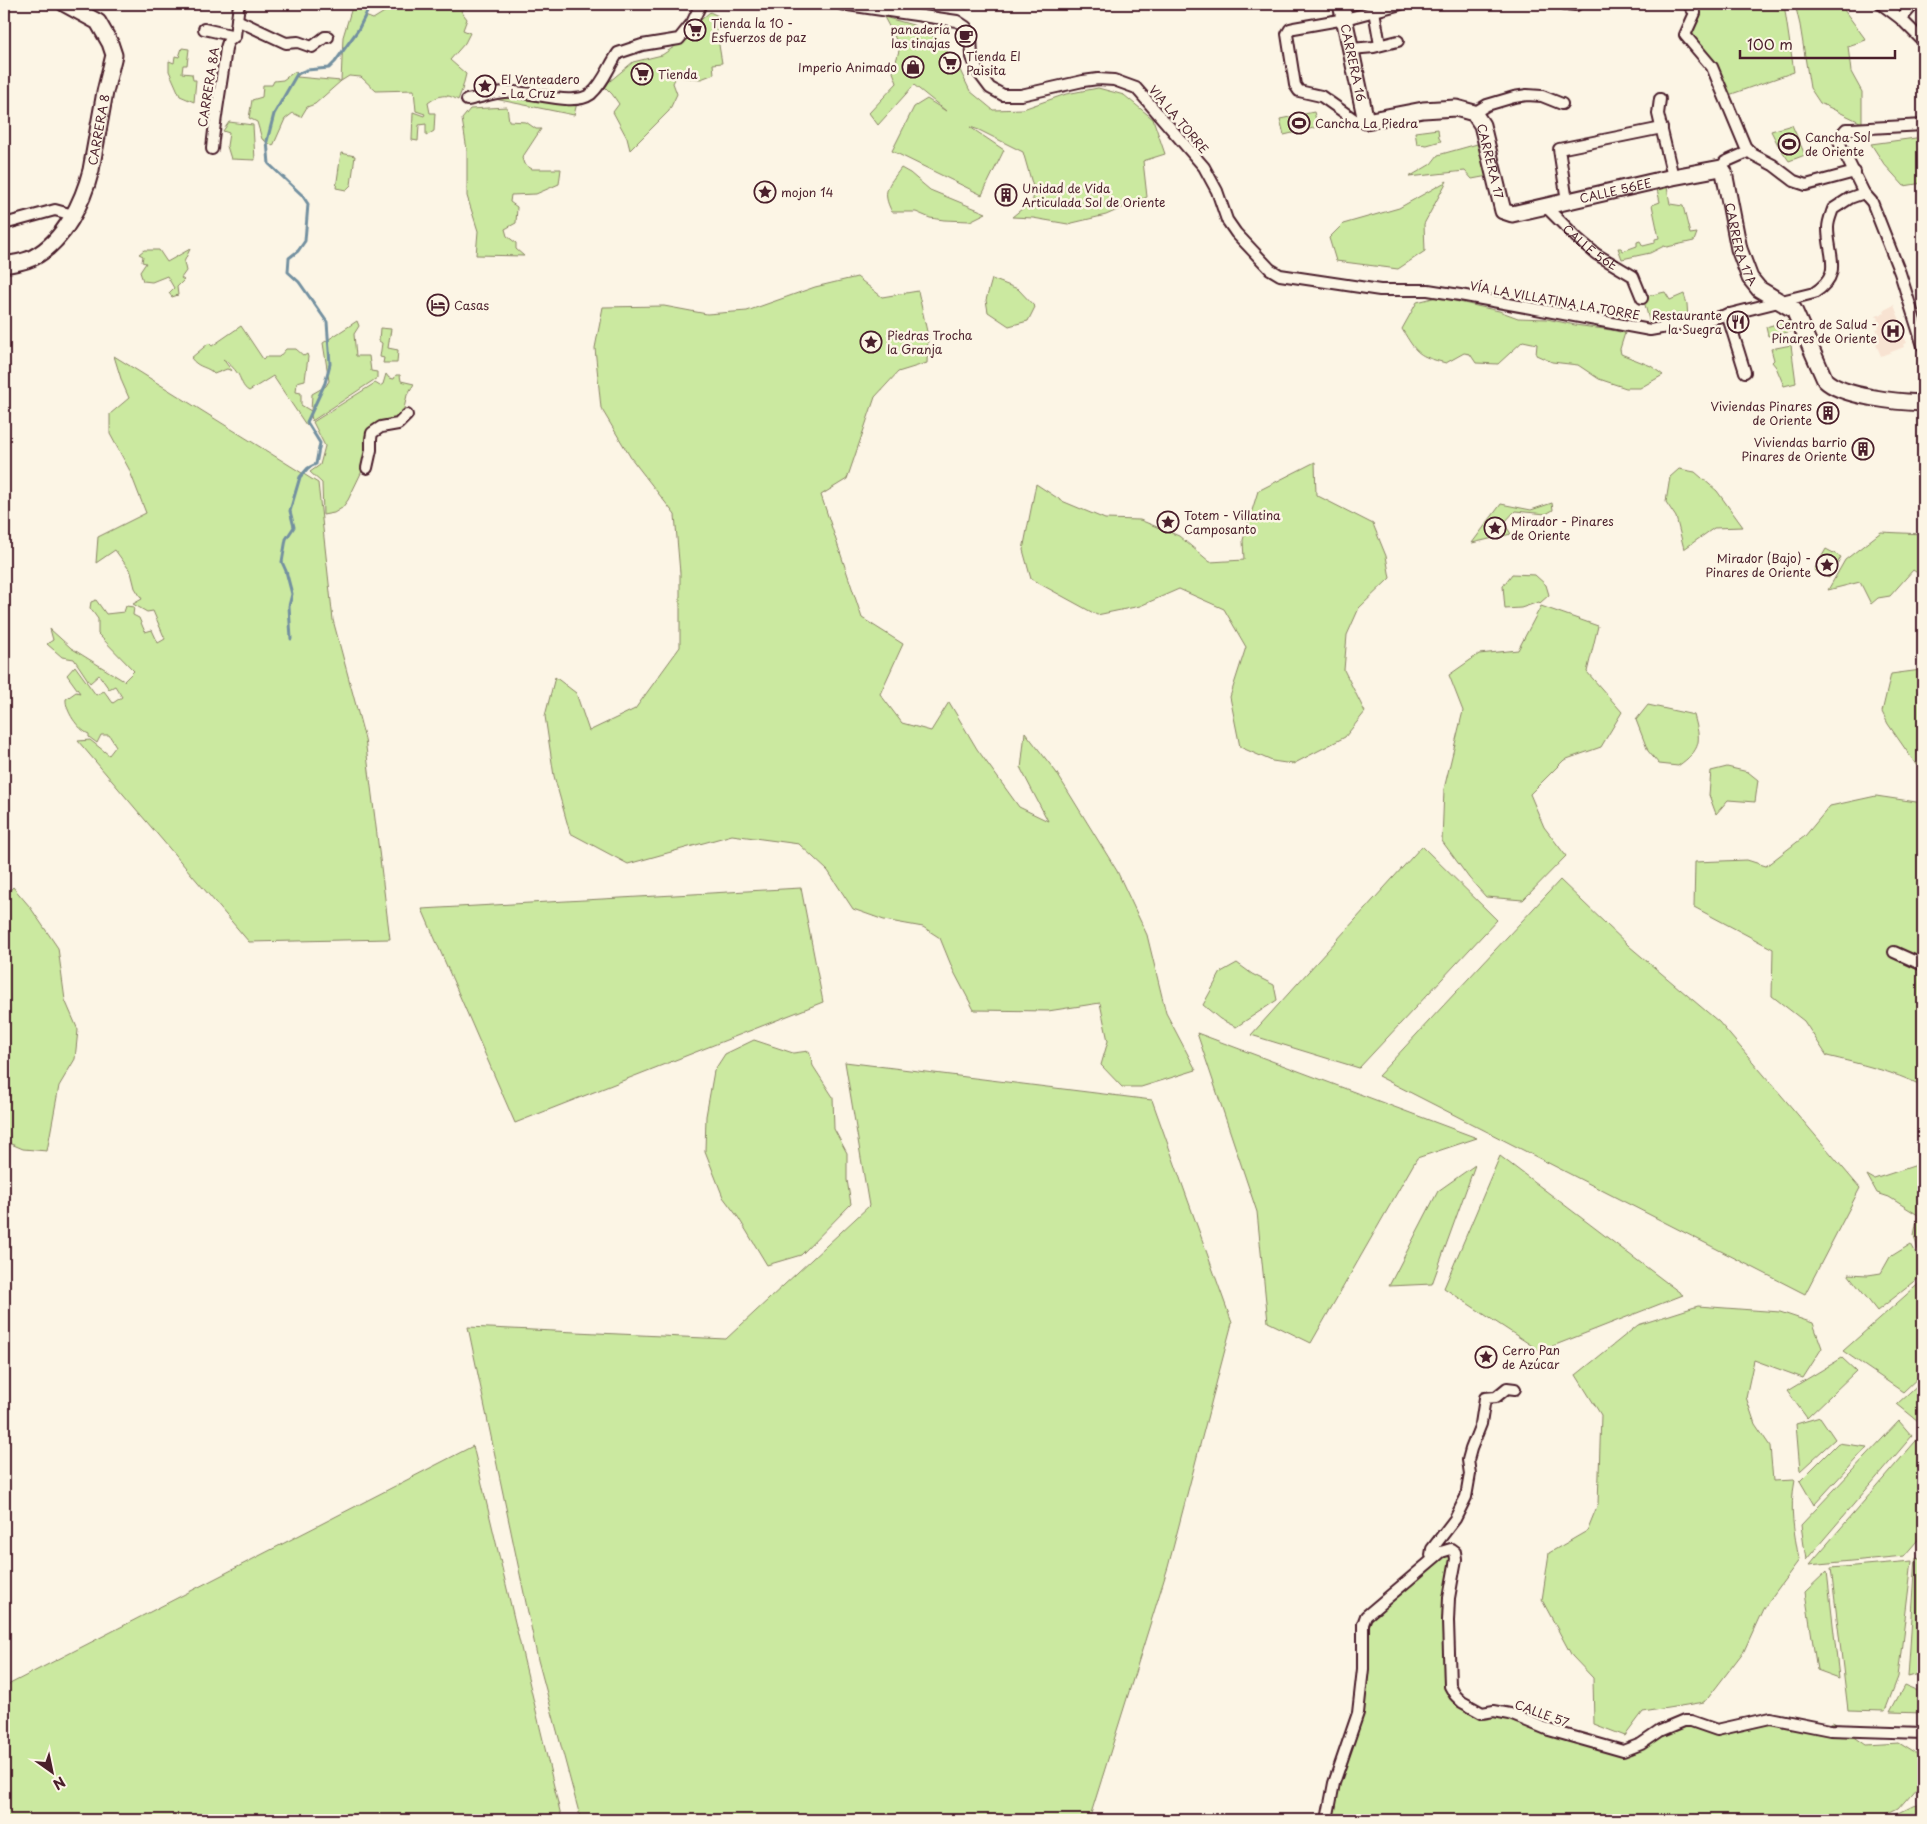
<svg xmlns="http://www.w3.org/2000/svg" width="1927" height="1824" viewBox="0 0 1927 1824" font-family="'Playpen Sans',sans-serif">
<rect width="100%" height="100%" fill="#fcf5e5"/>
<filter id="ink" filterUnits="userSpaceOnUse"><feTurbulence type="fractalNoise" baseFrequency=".02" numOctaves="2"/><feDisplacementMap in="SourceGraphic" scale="10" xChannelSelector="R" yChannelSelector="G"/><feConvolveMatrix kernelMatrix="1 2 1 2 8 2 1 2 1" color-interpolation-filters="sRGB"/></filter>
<g filter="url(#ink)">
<polygon fill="#f8e3d2" points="1894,305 1904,331 1902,332 1907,343 1903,344 1904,347 1881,356 1872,335 1878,332 1876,329 1879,328 1876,320 1878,319 1876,316 1885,313 1884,310"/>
<g fill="#cbe9a0" stroke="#8a8466">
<path d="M353 4H368L365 16 373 19 386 11 391 4H471L461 11 467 19 463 30 470 33 465 43 450 60 466 74 462 90 458 100C446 93 439 95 428 103L430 113H435L434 131 426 136V124L419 125 418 141 412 140 413 112 424 116 425 114 416 111 414 90 376 91 361 77 349 76 341 81 315 104 307 107 301 117 293 113 285 119 273 146 262 139 257 122 249 118 252 100 262 97 263 85H272L274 81 283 80 294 72 300 73 297 77 341 81 343 37Z"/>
<polygon points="1689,4 1784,4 1794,72 1726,96 1687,33 1691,27"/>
<polygon points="1795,4 1841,4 1844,10 1866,40 1848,46 1851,72 1862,92 1862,123 1820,103 1810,88 1800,25"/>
<polygon points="710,12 718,16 716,27 722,63 713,64 714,74 701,79 676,77 673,83 677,94 669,111 630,150 627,138 613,112 619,104 612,94 604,86 633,62 662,55 683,41 695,25"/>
<polygon points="884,17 913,25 939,40 959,68 970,91 993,110 1023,109 1066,94 1098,88 1124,95 1153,119 1165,154 1143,161 1147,197 1106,215 1068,224 1033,218 1012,217 1033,200 1033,187 1023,152 979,130 970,127 1004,150 982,195 892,151 914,107 927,99 946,111 914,85 878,125 869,113 897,83 893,72 900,47"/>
<polygon points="182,48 189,49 187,65 183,65 182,73 192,74 193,80 196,80 194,102 180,96 169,71 169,61 174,63 175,56 179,57"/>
<polygon points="527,96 577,103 574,115 490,98"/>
<polygon points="507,107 509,121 526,122 536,129 541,129 522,158 524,164 532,169 561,169 559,184 536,194 511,195 510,202 517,207 516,223 505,229 507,236 516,243 516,249 524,256 476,255 478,231 467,196 467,150 462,119 470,109"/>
<polygon points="1314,112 1318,127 1284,135 1280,119"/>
<polygon points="229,122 253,125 255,160 231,159 227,146 229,133 223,131"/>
<polygon points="1792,125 1805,155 1789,161 1778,145 1771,131"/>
<polygon points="1438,129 1439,138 1441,141 1427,145 1417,144 1415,132"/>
<polygon points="1923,137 1923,183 1904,186 1884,164 1871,144"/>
<polygon points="1481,143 1488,176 1472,179 1465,171 1409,177 1431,164 1438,155"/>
<polygon points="341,153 355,156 351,185 346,190 336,188"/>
<path d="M901 168 910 173 930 190 986 213 970 221 944 220 930 218 916 212H892C881 191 888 186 901 168Z"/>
<polygon points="1447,181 1424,224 1425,251 1398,269 1336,261 1329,238 1343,224 1399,208"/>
<polygon points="1667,187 1670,204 1683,206 1690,234 1697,233 1694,241 1667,247 1664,246 1650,253 1622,259 1618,248 1621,248 1623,251 1637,246 1637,242 1640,241 1643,246 1655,243 1655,239 1659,238 1652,205 1660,202 1657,189"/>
<polygon points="190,249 184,262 186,271 181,278 184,280 177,287 178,295 172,297 169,293 174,288 167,276 152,282 143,281 140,272 146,263 142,262 143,256 139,254 144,250 159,250 167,262"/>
<polygon points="857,277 882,297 918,291 928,336 927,363 898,372 875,397 847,479 821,495 862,618 903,644 880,694 902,723 931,731 949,702 977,749 1019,807 1048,821 1021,769 1025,732 1056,772 1117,871 1147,935 1166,1013 1196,1070 1141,1087 1122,1087 1101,1065 1108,1041 1100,1003 1048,1011 974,1010 953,970 940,938 923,927 884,920 853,909 828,871 799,844 732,835 628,864 570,833 554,776 545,716 555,677 576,693 589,731 635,709 680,647 680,573 675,515 631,458 601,408 595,348 603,307 664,306 707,314 747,311 815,287"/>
<polygon points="992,279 1018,289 1035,307 1028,321 1009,326 988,312 986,300"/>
<polygon points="1665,292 1670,300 1684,294 1687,304 1688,318 1682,320 1678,314 1664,317 1665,323 1650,324 1643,297"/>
<path d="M1437 297 1499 311 1518 318 1547 319 1575 325 1611 330 1625 333 1620 349 1621 354 1651 366 1663 375 1640 388H1626L1599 379 1578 365 1552 362 1536 355 1537 344 1523 341 1498 364 1476 363 1470 354 1464 353 1446 363C1418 356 1417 354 1402 329L1417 302Z"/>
<polygon points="1790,320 1793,331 1768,336 1766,327"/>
<path d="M357 321 359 326 354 334 356 356H369L371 371 377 372V378L312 421 311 415 306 425 273 376 249 391C242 387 242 381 238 374 234 368 229 363 223 359L232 371 227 369 214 374C208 366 199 369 191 358L209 343 212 346 241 326 263 359 265 357H279L286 349H296L304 356 307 354 308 357 305 380 297 382 296 392 301 393V405L311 411 312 394 326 386 329 381 323 343Z"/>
<polygon points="380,328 391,329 388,348 398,350 397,363 383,363 384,358 380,357 382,343 379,341"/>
<polygon points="1791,345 1796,383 1784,386 1776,367 1772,362 1774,360 1771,349"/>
<path d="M114 356 318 483 333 620 365 739 390 939 249 942 78 741 90 740 109 755 116 746 109 735H101L97 743 89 737V734C78 730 65 710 66 699L76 692 80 693 67 675 75 666 96 695 104 691 113 703 122 697 115 686 109 689 99 675 90 683 74 659 62 657 47 644 53 640 50 629 71 648 124 681 134 671 98 634V619L90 608 91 602 96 600 106 614 124 612 126 606 134 607 133 615 139 618 145 632 152 630 158 643 165 639 153 611 147 612 133 604 142 599 135 588 131 572 115 550 96 563 98 537 146 513 129 469 110 434V414L129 398 122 382Z"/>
<path d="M386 374 389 378 394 379 396 375H400L401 381 414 384 407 395 403 413C393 423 379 422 368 429L364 467 348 500 342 508 334 513 323 515 322 483 310 472 320 465 325 446 313 422 375 383 380 386 383 384Z"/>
<polygon points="1315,462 1316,495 1373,524 1386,556 1390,578 1359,608 1347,635 1344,670 1365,712 1345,737 1293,764 1272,761 1240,747 1230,697 1246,647 1224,609 1179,589 1140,606 1097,615 1031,579 1023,550 1036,484 1062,501 1105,519 1140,520 1179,536 1210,562 1244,560 1243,540 1258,491"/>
<polygon points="1679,469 1695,472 1717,491 1743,527 1714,528 1684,549 1676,517 1666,502 1670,477"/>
<polygon points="1552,503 1553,510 1546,514 1515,511 1504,523 1511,534 1472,543 1501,504 1531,510"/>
<polygon points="1881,532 1923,534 1923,566 1919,574 1913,570 1890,596 1878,598 1871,604 1860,582 1828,590 1845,560"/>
<polygon points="1826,549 1841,557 1829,578 1814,570"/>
<polygon points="1512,574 1535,575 1546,585 1549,595 1540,603 1539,602 1521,608 1505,609 1503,586"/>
<polygon points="1541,606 1598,626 1587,672 1622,712 1601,747 1564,760 1530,794 1544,827 1566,856 1523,900 1486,897 1469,878 1442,841 1444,789 1463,711 1449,675 1479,654 1518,650"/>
<polygon points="1921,670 1923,673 1923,767 1917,766 1888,724 1882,712 1891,674"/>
<path d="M1648 705 1694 715C1701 741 1702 749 1678 766L1659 764 1648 751 1636 720Z"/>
<polygon points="1727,767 1748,772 1758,780 1755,802 1728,800 1716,814 1709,795 1711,771"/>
<path d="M1876 796 1923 803V1086C1892 1071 1860 1064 1827 1056L1804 1021 1772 996 1773 949 1694 907 1695 862 1747 860 1766 866 1805 836 1830 806Z"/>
<polygon points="1422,846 1497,920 1359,1068 1251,1035"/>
<polygon points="1560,880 1629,946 1719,1022 1860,1188 1805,1294 1378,1076"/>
<polygon points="13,887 30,907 58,948 65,1000 78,1030 75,1059 59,1086 47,1151 23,1149 4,1141 4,897"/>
<polygon points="801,888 823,1002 515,1123 422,909"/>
<polygon points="1237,963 1252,974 1274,985 1277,1000 1236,1027 1220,1019 1203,1005 1221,972"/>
<polygon points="1197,1033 1477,1138 1417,1158 1311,1343 1268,1322 1257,1212"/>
<polygon points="754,1040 793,1053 809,1051 813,1066 833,1097 834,1129 847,1153 847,1180 851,1204 801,1255 767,1265 738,1217 723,1197 705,1151 706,1116 714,1071 725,1054"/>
<polygon points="845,1062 1152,1100 1232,1323 1168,1567 1089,1820 581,1820 538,1660 468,1327 726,1339 869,1206"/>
<polygon points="1500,1156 1683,1295 1540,1351 1444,1288"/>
<polygon points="1923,1163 1923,1251 1918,1250 1914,1235 1918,1215 1889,1197 1877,1193 1867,1175 1874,1179"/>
<polygon points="1475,1165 1432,1284 1389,1286 1438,1191"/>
<polygon points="1911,1244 1917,1255 1923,1255 1923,1275 1877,1311 1848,1274 1868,1275 1881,1273 1890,1257"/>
<polygon points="1923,1280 1923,1373 1903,1392 1843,1351"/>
<path d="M1698 1306 1780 1312 1813 1323 1822 1348 1803 1378 1754 1360 1746 1397 1755 1424 1770 1446 1773 1481 1795 1480C1789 1511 1794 1530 1799 1560L1763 1609 1744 1651 1705 1702 1643 1712 1625 1736 1594 1724 1593 1678 1572 1656 1542 1600 1549 1553 1587 1531 1598 1504 1601 1415 1576 1375 1638 1325Z"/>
<polygon points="1842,1358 1856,1371 1807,1418 1787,1391"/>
<polygon points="1923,1380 1923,1425 1897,1404"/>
<polygon points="1820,1417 1835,1439 1800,1471 1796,1424"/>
<polygon points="1899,1421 1912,1436 1806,1560 1801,1525"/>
<polygon points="1921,1435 1923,1438 1923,1534 1904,1556 1809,1565"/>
<polygon points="1838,1443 1867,1447 1814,1505 1800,1481"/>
<polygon points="473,1446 562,1820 4,1820 4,1687"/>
<polygon points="1451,1549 1453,1575 1450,1686 1482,1713 1494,1711 1623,1751 1684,1721 1717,1730 1770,1718 1818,1729 1833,1722 1866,1745 1899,1743 1915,1753 1923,1764 1923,1777 1919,1786 1899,1809 1877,1820 1327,1820 1358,1713 1363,1624"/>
<polygon points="1916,1557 1923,1559 1923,1673 1908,1677"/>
<polygon points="1912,1561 1898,1677 1885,1711 1848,1710 1831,1568"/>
<polygon points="1827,1571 1839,1678 1817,1670 1805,1592"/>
<polygon points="1904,1686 1923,1694 1923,1713 1890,1712"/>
<polygon points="1920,1803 1923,1803 1923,1820 1886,1820"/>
</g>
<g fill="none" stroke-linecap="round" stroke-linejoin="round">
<polyline stroke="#7390a0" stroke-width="3" points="291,639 289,606 292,594 286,571 282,562 286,539 294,527 290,511 300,477 308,468 316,464 320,443 307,422 325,383 330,364 327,322 299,282 288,272 289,258 298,251 305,241 308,204 302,195 269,164 267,141 274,114 297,74 307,70 329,68 335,62 358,30 371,4"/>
<g stroke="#4a1f2b" stroke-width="14">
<g id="street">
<path d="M841 4 957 21 966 27 971 35 972 57 978 72 990 88 1003 95H1021L1083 81 1098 79 1114 80 1136 88 1204 167 1217 191 1227 220 1236 233 1270 269 1280 275 1380 290H1428L1460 295 1650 330 1706 320 1814 293C1844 274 1828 256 1828 228 1828 221 1831 215 1833 209L1850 198 1864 193"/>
<polyline points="1565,4 1576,5"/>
<polyline points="1688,4 1695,13 1685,35 1712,67 1745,146 1752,154 1773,165 1794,181 1806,185 1855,172"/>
<polyline points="1881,4 1901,19 1923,41"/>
<polyline points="1374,11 1380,45"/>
<polyline points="1901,19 1914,4"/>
<polyline points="237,20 286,43 298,42 312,47 325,37 328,37"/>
<polyline points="204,29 235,36"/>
<polyline points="1351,49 1374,47 1398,41"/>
<polyline points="1660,99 1658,114 1673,177"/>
<path d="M467 100C479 98 492 93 504 92 528 89 572 108 591 94 603 84 609 66 618 53L642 45 679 39 692 23 701 4"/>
<polyline points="1474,113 1487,105 1514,97 1527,95 1542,96 1562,104"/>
<polyline points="1366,121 1355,120 1321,96 1299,91 1295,85 1287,34 1290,29 1294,28 1345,19 1401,4"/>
<polyline points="1923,125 1852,129 1846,129 1839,137 1839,142 1864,193 1872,202 1900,273 1923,346"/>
<path d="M212 149C215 115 222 82 226 48L228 42 235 36 239 4"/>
<polyline points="1721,168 1725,162 1750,151"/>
<polyline points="1567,201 1559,149 1662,128"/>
<path id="s1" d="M1546 207 1577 238 1596 254 1633 276 1642 298"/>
<polyline points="4,224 55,210 73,215"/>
<polyline points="1727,314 1745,372"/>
<polyline points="367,468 371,450 371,439 372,433 381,427 398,424 407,415"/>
<polyline points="1894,952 1923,965"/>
<polyline points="1515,1389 1507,1388 1496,1397 1485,1398 1481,1424 1471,1449 1468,1460 1470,1474 1466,1497 1455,1519 1432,1549 1431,1555 1451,1549 1455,1552 1456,1559 1449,1598 1448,1621 1450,1686 1455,1695 1462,1702 1482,1713 1494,1711 1510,1714 1549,1730 1623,1751 1641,1744 1660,1731 1684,1721 1691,1721 1717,1730 1770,1718 1830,1730 1923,1733"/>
<polyline points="1327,1820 1334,1783 1358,1713 1363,1669 1363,1624 1366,1616 1439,1554"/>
</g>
</g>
<g stroke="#4a1f2b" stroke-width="19">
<g id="secondary">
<path id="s2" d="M1341 4 1366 121 1423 110 1456 108 1474 113 1482 125 1503 211 1512 214 1673 177 1721 168 1724 172 1739 249 1750 278 1759 289 1794 310 1825 380C1842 397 1899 402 1923 403"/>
<path id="s3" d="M4 265C13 263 26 262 34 257 64 241 83 202 91 170L105 92 114 55 110 43 98 22 65 4"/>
</g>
</g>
<use href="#street" stroke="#fcf5e5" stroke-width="10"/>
<use href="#secondary" stroke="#fcf5e5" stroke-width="15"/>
</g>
</g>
<defs>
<g id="supermarket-ring" transform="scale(1.125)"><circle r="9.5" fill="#fcf5e5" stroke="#4a1f2b" stroke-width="1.5"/><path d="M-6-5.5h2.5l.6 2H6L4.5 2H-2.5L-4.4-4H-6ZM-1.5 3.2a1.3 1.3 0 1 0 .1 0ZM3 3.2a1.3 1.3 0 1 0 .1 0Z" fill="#4a1f2b"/></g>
<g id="cafe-ring" transform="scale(1.125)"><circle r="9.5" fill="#fcf5e5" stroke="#4a1f2b" stroke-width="1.5"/><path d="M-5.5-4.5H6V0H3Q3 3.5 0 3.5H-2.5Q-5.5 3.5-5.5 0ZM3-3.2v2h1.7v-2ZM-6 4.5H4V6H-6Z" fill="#4a1f2b"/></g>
<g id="shop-ring" transform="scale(1.125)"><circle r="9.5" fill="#fcf5e5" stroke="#4a1f2b" stroke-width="1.5"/><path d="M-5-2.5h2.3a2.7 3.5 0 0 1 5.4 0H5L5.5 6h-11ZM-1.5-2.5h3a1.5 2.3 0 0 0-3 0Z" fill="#4a1f2b"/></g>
<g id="sight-ring" transform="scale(1.125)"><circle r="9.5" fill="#fcf5e5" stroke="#4a1f2b" stroke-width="1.5"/><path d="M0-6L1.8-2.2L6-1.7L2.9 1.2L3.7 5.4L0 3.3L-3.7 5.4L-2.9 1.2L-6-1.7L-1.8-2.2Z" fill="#4a1f2b"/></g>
<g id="stadium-ring" transform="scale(1.125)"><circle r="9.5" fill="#fcf5e5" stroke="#4a1f2b" stroke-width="1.5"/><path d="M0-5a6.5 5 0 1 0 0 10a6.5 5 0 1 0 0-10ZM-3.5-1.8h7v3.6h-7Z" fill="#4a1f2b"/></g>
<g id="building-ring" transform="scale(1.125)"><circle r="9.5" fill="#fcf5e5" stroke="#4a1f2b" stroke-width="1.5"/><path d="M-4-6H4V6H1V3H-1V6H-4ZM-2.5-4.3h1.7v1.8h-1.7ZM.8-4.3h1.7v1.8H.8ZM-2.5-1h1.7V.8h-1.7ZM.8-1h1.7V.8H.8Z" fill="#4a1f2b"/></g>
<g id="hotel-ring" transform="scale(1.125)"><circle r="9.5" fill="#fcf5e5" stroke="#4a1f2b" stroke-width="1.5"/><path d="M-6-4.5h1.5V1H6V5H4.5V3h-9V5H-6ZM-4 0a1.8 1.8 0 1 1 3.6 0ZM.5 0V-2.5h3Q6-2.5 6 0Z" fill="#4a1f2b"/></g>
<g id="restaurant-ring" transform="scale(1.125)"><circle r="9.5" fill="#fcf5e5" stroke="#4a1f2b" stroke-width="1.5"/><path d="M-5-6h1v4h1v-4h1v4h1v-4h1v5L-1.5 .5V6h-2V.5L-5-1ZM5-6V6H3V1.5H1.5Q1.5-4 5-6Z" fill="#4a1f2b"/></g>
<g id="hospital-ring" transform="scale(1.125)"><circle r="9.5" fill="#fcf5e5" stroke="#4a1f2b" stroke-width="1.5"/><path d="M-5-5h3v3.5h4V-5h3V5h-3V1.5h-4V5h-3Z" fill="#4a1f2b"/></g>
</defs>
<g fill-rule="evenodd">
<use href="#supermarket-ring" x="695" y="30"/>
<use href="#cafe-ring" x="966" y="36"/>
<use href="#supermarket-ring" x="950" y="63"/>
<use href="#shop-ring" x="913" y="67"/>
<use href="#supermarket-ring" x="642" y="74"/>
<use href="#sight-ring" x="485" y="86"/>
<use href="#stadium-ring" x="1299" y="123"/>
<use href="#stadium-ring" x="1789" y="144"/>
<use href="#sight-ring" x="765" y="192"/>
<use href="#building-ring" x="1006" y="195"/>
<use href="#hotel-ring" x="438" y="305"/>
<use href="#restaurant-ring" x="1738" y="322"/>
<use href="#hospital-ring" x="1893" y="331"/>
<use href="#sight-ring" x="871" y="342"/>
<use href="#building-ring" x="1828" y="413"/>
<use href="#building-ring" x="1863" y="449"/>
<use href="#sight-ring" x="1168" y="522"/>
<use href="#sight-ring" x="1495" y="528"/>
<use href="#sight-ring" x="1827" y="565"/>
<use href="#sight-ring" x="1486" y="1357"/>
</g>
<g text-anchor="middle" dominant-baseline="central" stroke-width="5" stroke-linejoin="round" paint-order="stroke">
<g font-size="12" fill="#4a1f2b" stroke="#fcf5e5" text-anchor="start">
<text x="711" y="23">Tienda la 10 -<tspan x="711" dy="14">Esfuerzos de paz</tspan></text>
<text x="950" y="29" text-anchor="end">panadería<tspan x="950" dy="14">las tinajas</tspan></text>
<text x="966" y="56">Tienda El<tspan x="966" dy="14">Paisita</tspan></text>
<text x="897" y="67" text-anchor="end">Imperio Animado</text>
<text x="658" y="74">Tienda</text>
<text x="501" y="79">El Venteadero<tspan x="501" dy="14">- La Cruz</tspan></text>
<text x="1315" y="123">Cancha La Piedra</text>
<text x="1805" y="137">Cancha Sol<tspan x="1805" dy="14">de Oriente</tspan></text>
<text x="1022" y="188">Unidad de Vida<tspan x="1022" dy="14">Articulada Sol de Oriente</tspan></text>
<text x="781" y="192">mojon 14</text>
<text x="454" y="305">Casas</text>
<text x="1722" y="315" text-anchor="end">Restaurante<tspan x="1722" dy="14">la Suegra</tspan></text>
<text x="1877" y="324" text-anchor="end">Centro de Salud -<tspan x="1877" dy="14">Pinares de Oriente</tspan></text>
<text x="887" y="335">Piedras Trocha<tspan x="887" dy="14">la Granja</tspan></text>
<text x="1812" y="406" text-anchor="end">Viviendas Pinares<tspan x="1812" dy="14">de Oriente</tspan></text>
<text x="1847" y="442" text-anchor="end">Viviendas barrio<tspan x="1847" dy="14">Pinares de Oriente</tspan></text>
<text x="1184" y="515">Totem - Villatina<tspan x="1184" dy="14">Camposanto</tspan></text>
<text x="1511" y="521">Mirador - Pinares<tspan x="1511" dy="14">de Oriente</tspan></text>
<text x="1811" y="558" text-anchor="end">Mirador (Bajo) -<tspan x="1811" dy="14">Pinares de Oriente</tspan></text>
<text x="1502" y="1350">Cerro Pan<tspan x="1502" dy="14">de Azúcar</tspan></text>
</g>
<g font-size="12" fill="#4a1f2b" stroke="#fcf5e5">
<text stroke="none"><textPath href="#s2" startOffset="60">CARRERA 16</textPath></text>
<text transform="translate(208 87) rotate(-81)">CARRERA 8A</text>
<text transform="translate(1179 119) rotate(50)">VIA LA TORRE</text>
<text stroke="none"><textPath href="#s3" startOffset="179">CARRERA 8</textPath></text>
<text stroke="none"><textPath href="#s2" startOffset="281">CARRERA 17</textPath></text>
<text stroke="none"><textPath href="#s2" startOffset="448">CALLE 56EE</textPath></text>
<text stroke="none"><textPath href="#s2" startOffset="635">CARRERA 17A</textPath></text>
<text stroke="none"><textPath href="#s1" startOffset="60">CALLE 56E</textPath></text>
<text transform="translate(1555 300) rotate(10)">VÍA LA VILLATINA LA TORRE</text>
<text transform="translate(1542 1713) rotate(20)">CALLE 57</text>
</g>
</g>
<rect width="1927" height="1824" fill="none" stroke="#fcf5e5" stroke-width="20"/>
<rect x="10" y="10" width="1907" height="1804" fill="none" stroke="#4a1f2b" stroke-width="2" filter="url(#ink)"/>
<g transform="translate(52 1772) rotate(147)" stroke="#fcf5e5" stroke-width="4" paint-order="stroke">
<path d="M0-4L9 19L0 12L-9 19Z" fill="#4a1f2b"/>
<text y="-8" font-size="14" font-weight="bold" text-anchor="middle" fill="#4a1f2b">N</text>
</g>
<path d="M1740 50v8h155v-8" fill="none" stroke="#4a1f2b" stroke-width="2.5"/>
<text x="1747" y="50" font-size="15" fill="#4a1f2b" stroke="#fcf5e5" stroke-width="4" paint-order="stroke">100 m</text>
</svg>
